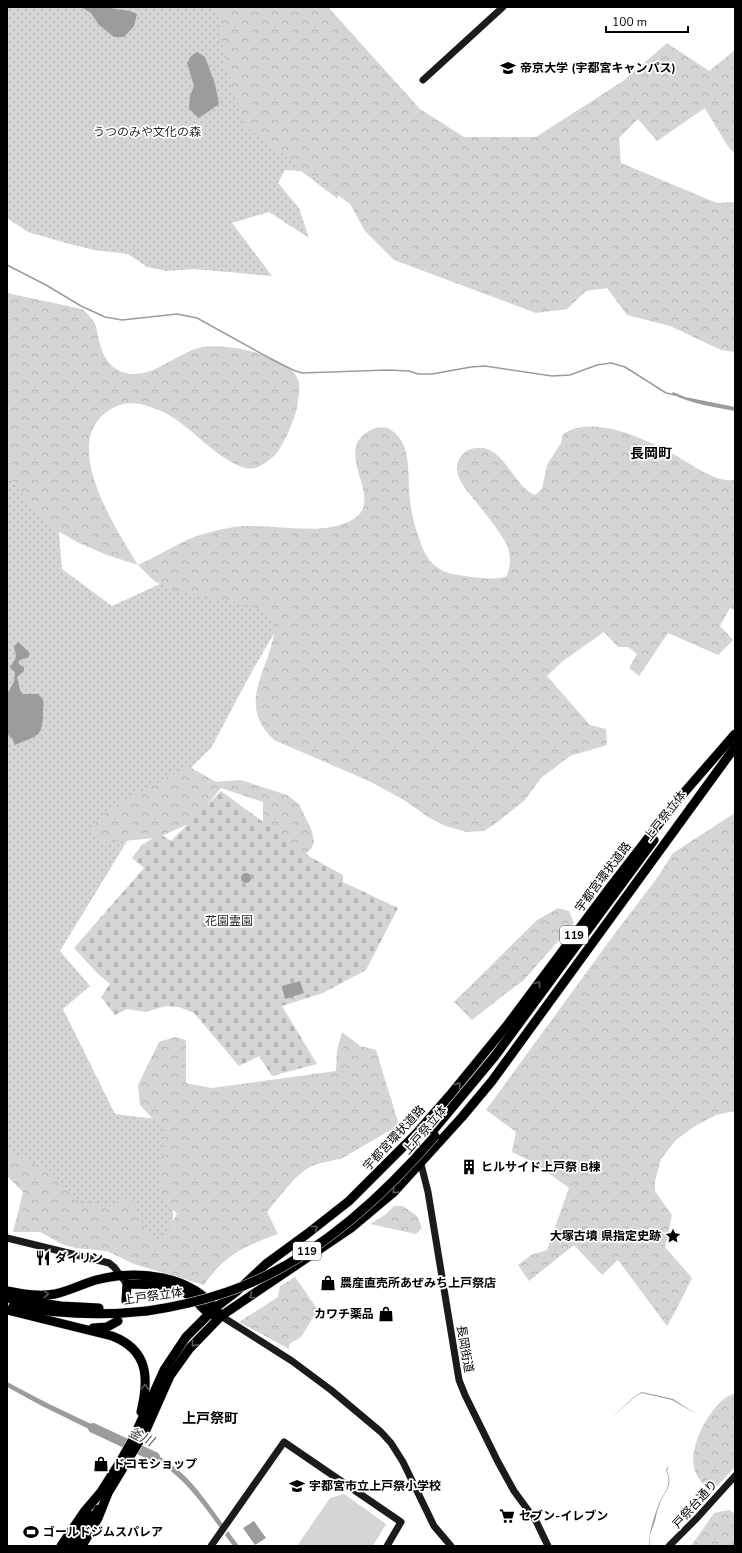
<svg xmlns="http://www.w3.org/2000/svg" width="742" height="1553" viewBox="0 0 742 1553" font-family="'Nunito Sans','Noto Sans JP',sans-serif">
<defs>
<pattern id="green-dots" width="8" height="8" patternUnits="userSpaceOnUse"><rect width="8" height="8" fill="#d5d5d5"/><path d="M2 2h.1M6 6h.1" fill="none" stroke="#b5b5b5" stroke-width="1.8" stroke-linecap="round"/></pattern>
<pattern id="forest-crowns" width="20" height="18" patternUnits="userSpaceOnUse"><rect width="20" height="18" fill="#d5d5d5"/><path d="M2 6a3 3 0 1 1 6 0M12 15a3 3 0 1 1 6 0" fill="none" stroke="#b5b5b5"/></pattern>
<pattern id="cemetery-stones" width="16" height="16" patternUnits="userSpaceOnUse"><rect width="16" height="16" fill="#d5d5d5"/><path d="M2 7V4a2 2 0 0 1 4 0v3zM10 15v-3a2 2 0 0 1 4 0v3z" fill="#b5b5b5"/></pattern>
</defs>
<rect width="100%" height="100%" fill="#fff"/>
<g fill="url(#green-dots)">
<polygon points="7,7 237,7 338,142 338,199 301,171 285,170 278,183 299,208 309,238 269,212 232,223 272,276 194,269 167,271 147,267 128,254 94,250 66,243 28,232 7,218"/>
<polygon points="7,371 53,462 62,569 112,606 197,567 295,597 250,675 211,748 143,815 60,951 90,986 63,1009 115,1114 172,1121 174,1176 172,1249 127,1244 7,1161"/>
</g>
<g fill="url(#forest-crowns)">
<polygon points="217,7 328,7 420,109 464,137 536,137 623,81 667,43 709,71 735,50 735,154 727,145 705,108 657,141 638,119 619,138 621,163 717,203 735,202 735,352 721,350 670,326 627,315 607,288 586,291 567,309 536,313 394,260 365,231 350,204 244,126 225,63"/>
<path d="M7 293 82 309C88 314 93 319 96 326 97 329 97 333 98 336 101 350 106 365 120 371 149 384 175 352 203 347 226 343 293 355 299 383 300 391 298 400 297 408 294 421 283 447 274 456 266 463 256 471 245 468 212 457 191 424 159 410 140 403 126 399 108 411 59 444 117 530 138 565 156 557 172 547 189 539 203 533 219 530 233 527 269 522 324 539 355 518 385 498 330 450 371 430 377 427 385 426 391 430 413 444 407 477 410 500 411 514 415 527 420 541 423 551 430 564 440 569 447 574 456 574 464 576 481 578 488 580 506 577 511 567 511 556 507 545 505 540 501 536 499 532 494 525 489 518 484 512 476 501 465 491 459 478 451 458 469 443 487 449 507 456 517 489 535 495L542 489 547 465 561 443 563 434C593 414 643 438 671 453 689 462 714 483 735 480V610L730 608 720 626 733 640 718 655 668 633 639 676 629 668 637 654 628 647H618L604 632 563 661 547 676 590 725 606 729 607 745 570 756 541 778 525 800 499 821 484 831 467 832 445 826 428 817 404 800 369 781 274 740C236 704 268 673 274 633 275 628 274 623 274 618L267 612 254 606 186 593 168 588 154 581 138 565 107 555 79 543 61 533 43 521 33 510 7 472Z"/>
<polygon points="188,766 216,782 241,780 287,795 299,804 312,831 314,842 311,849 305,854 263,824 263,802 221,788 193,822 157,838 100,843 90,830 107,810"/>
<polygon points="735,813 735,1111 716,1115 695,1126 676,1140 661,1159 655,1181 655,1191 672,1215 665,1247 692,1278 675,1312 667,1326 618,1260 602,1275 574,1245 529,1281 518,1265 531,1255 547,1250 569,1188 533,1162 512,1152 516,1132 486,1110 613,936 657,878 673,853"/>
<polygon points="558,908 569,911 574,923 523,981 513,988 472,1020 454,1002 537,920"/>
<path d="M342 1032 360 1046 376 1050 400 1128 387 1132 341 1159C334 1160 317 1163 310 1167 295 1175 278 1199 267 1212L278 1234C245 1246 224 1255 204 1285L134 1264 107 1251 75 1248 62 1244 40 1232H13L23 1192 7 1176V1150L41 1167 81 1204 110 1206 130 1196 148 1237 162 1239 177 1214 159 1193 164 1131 140 1105 138 1085 159 1042 175 1037 186 1040V1083L211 1088 336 1071 337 1050Z"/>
<polygon points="394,1206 403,1206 417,1216 422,1228 416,1234 370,1224 385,1215"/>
<polygon points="295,1277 318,1310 301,1337 289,1344 289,1349 239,1322 278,1297 280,1286"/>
<path d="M735 1393V1467L712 1491C704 1485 696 1478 694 1467 689 1447 708 1411 724 1399 727 1396 731 1395 735 1393Z"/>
<polygon points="729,1510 735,1514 735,1546 691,1546 714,1513"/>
</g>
<polygon fill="url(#cemetery-stones)" points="221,791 312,858 343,875 343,882 398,908 366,970 323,993 282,1006 317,1064 272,1076 259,1056 239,1066 194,1013 179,1007 166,1006 145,1012 127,1009 115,1015 101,997 110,984 96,972 74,948 144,868 132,858 142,845 160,834 171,841"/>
<polygon fill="#d5d5d5" points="344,1494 386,1524 373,1546 297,1546 330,1498"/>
<g fill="#9c9c9c">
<path d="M81 7H108C118 11 127 8 137 14L134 26 124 37H114L99 25 91 13Z"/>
<polygon points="197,52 205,57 215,84 219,104 199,118 189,109 190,96 194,86 187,63 191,56"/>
<path d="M673 392 685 397 735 407V411C714 407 691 404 672 394Z"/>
<path d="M18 642 29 652V657L20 660 18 662 20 665 24 667V671L17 677 20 690 23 694H38L43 699C44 704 43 709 43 714 43 739 34 736 15 745L12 738 7 734V694L14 682 15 672 10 668C15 657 18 661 14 647Z"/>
<circle cx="246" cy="878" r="5"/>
<polygon points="300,981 304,993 285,999 282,986"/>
<polygon points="7,1382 49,1404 106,1431 103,1436 42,1406 7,1387"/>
<polygon points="642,1392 673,1399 698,1415 672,1400 642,1393 636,1396 609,1420 635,1396"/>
<polygon points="110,1433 125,1440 122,1445 108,1438"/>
<path d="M145 1449C184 1467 198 1490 223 1524L220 1528C197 1496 178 1470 142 1453Z"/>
<path d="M669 1465 667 1471C674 1487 664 1491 659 1506 657 1511 656 1516 655 1521 652 1530 648 1536 650 1546H649C648 1535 654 1517 658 1506 664 1491 673 1487 666 1470Z"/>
<polygon points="254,1521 266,1538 255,1545 243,1528"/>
<polygon points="228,1531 239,1546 233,1546 225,1535"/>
</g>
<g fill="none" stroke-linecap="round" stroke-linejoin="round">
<polyline stroke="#9c9c9c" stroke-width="1.5" points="7,265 46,285 81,306 105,317 122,320 177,314 197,318 273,360 293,370 302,373 388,370 409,371 418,374 432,374 471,367 485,366 552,376 570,375 597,365 611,363 625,367 666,393 675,395"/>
<polyline stroke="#9c9c9c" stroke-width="10" points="93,1428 155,1457"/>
<g stroke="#dbdbdb" stroke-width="9">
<g id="primary">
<polyline points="68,1546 88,1513"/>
<polyline points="76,1546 98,1509"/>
</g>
</g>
<g stroke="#dbdbdb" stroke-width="10">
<g id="highway">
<polyline points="431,1133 495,1056 654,840"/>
<path d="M7 1291C23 1294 40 1297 55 1294 69 1291 82 1284 96 1280 137 1269 192 1275 218 1312"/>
<polyline points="7,1298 61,1306 99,1308"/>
<path d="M126 1301 127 1284C149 1285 172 1283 190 1296 199 1302 204 1313 214 1315"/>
<path d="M13 1306C57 1314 102 1316 147 1311"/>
<path d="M7 1310 112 1336C149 1350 149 1379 141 1412"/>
<polyline points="93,1328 107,1327 118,1321"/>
<polyline points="61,1546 84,1512 101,1492 120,1462 133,1439 164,1370 186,1337 215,1308 236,1292 266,1264 307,1234 349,1201 414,1136 450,1095 508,1024 611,886 675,803 735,734"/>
<polyline points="82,1546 98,1518 108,1493 146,1430 170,1376 190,1348 221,1316 351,1228 394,1192 462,1117 492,1081 735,747"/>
</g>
</g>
<g stroke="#1b1b1b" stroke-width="7">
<polyline points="423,80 503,7"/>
<polyline points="414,1136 428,1192 459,1380 465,1395 498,1462 514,1491 536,1521 548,1546"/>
<polyline points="7,1238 109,1263 114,1267 127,1284"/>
<polyline points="221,1316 292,1361 331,1390 381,1432 391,1443 403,1462 434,1526 451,1546"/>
<polyline points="211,1546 284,1442 401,1522 387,1546"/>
<polyline points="669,1546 697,1518 735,1476"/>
</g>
<use href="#primary" stroke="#000" stroke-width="8"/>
<use href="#highway" stroke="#000" stroke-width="9"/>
<g stroke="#dbdbdb" stroke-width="10" stroke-linecap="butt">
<path id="highway-bridge" d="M147 1311C174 1307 201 1301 227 1292 310 1264 379 1201 435 1136"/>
</g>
<use href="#highway-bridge" stroke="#000" stroke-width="9"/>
</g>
<defs><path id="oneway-chevron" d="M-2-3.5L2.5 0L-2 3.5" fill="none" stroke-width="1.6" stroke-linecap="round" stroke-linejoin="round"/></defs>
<g stroke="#595959">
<use href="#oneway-chevron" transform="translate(538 984) rotate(-53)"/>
<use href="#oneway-chevron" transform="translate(458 1085) rotate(-52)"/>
<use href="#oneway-chevron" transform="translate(395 1191) rotate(136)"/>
<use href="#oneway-chevron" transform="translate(315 1228) rotate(-38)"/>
<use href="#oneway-chevron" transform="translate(46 1294) rotate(-3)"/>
<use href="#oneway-chevron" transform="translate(252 1296) rotate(146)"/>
<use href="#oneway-chevron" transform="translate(194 1344) rotate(131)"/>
<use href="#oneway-chevron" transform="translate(145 1387) rotate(-87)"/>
</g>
<defs>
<g id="university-bare" transform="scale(1.2)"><path d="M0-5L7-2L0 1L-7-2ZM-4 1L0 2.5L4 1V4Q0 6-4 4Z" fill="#000" stroke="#fff" stroke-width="2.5" paint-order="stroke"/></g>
<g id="building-bare" transform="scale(1.2)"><path d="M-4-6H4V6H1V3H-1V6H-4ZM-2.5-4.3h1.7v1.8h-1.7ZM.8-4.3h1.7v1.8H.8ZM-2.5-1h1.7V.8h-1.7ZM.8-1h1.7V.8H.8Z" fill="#000" stroke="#fff" stroke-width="2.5" paint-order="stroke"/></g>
<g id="sight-bare" transform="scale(1.2)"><path d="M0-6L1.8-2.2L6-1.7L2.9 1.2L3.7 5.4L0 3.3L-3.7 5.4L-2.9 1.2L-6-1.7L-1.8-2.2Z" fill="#000" stroke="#fff" stroke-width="2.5" paint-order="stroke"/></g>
<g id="restaurant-bare" transform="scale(1.2)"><path d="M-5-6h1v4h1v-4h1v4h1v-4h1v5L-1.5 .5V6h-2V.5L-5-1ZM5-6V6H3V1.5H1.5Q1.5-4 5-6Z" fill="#000" stroke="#fff" stroke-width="2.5" paint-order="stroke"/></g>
<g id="shop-bare" transform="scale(1.2)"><path d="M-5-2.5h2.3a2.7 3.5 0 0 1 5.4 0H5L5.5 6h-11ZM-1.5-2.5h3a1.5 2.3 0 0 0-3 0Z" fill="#000" stroke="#fff" stroke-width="2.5" paint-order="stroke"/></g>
<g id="school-bare" transform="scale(1.2)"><path d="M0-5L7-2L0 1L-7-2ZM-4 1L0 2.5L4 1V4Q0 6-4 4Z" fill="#000" stroke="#fff" stroke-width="2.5" paint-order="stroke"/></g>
<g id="supermarket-bare" transform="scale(1.2)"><path d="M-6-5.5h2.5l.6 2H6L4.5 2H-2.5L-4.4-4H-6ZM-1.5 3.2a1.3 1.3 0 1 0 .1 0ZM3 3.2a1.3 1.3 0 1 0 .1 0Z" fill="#000" stroke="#fff" stroke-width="2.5" paint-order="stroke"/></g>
<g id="stadium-bare" transform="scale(1.2)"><path d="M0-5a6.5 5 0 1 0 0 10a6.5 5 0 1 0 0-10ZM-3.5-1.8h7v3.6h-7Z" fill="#000" stroke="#fff" stroke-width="2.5" paint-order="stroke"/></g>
</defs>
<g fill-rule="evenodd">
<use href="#university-bare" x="508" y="68"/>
<use href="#building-bare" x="469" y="1167"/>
<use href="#sight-bare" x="673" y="1236"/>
<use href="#restaurant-bare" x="43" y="1258"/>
<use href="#shop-bare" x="328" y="1283"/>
<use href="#shop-bare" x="386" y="1314"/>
<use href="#shop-bare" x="101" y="1464"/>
<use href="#school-bare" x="297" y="1486"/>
<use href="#supermarket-bare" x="507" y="1516"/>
<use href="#stadium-bare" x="31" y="1532"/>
</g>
<g text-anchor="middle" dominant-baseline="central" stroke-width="3.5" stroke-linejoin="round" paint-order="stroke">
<g fill="#fff" stroke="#4c4c4c" stroke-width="1">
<rect x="560" y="926" width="28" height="18" rx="3"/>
<rect x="293" y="1242" width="28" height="18" rx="3"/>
</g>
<g font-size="11" font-weight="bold" fill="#000">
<text x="574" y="935">119</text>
<text x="307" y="1251">119</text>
</g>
<g font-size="12" font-weight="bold" fill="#000" stroke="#fff" text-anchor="start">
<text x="520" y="68">帝京大学 (宇都宮キャンパス)</text>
<text x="481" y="1167">ヒルサイド上戸祭 B棟</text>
<text x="661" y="1236" text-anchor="end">大塚古墳 県指定史跡</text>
<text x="55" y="1258">ダイリン</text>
<text x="340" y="1283">農産直売所あぜみち上戸祭店</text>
<text x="374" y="1314" text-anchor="end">カワチ薬品</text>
<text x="113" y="1464">ドコモショップ</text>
<text x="309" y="1486">宇都宮市立上戸祭小学校</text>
<text x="519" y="1516">セブン-イレブン</text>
<text x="43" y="1532">ゴールドジムスパレア</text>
</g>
<g font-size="12" fill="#2c2c2c" stroke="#fff">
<text x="147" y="132">うつのみや文化の森</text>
<text x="229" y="921">花園霊園</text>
</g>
<g font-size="12" fill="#000" stroke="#fff">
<text transform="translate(665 816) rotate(-52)">上戸祭立体</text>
<text transform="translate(603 877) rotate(-53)">宇都宮環状道路</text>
<text transform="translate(425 1130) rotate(-49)">上戸祭立体</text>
<text transform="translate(394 1138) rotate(-47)">宇都宮環状道路</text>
<text transform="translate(153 1296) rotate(-8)">上戸祭立体</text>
<text transform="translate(465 1349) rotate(80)">長岡街道</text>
<text transform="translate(695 1504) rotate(-48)">戸祭台通り</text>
</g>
<g font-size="13" font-style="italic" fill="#3d3d3d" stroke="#fff">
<text transform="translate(141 1437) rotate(26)">釜川</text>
</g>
<g font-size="14" font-weight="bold" fill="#000" stroke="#fff">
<text x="651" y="453">長岡町</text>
<text x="210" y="1418">上戸祭町</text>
</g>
</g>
<rect width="742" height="1553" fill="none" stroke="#000000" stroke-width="16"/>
<path d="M606 26v6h82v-6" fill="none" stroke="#000000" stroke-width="2"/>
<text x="612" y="26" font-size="12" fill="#000000" stroke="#ffffff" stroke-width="3" paint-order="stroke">100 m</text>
</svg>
